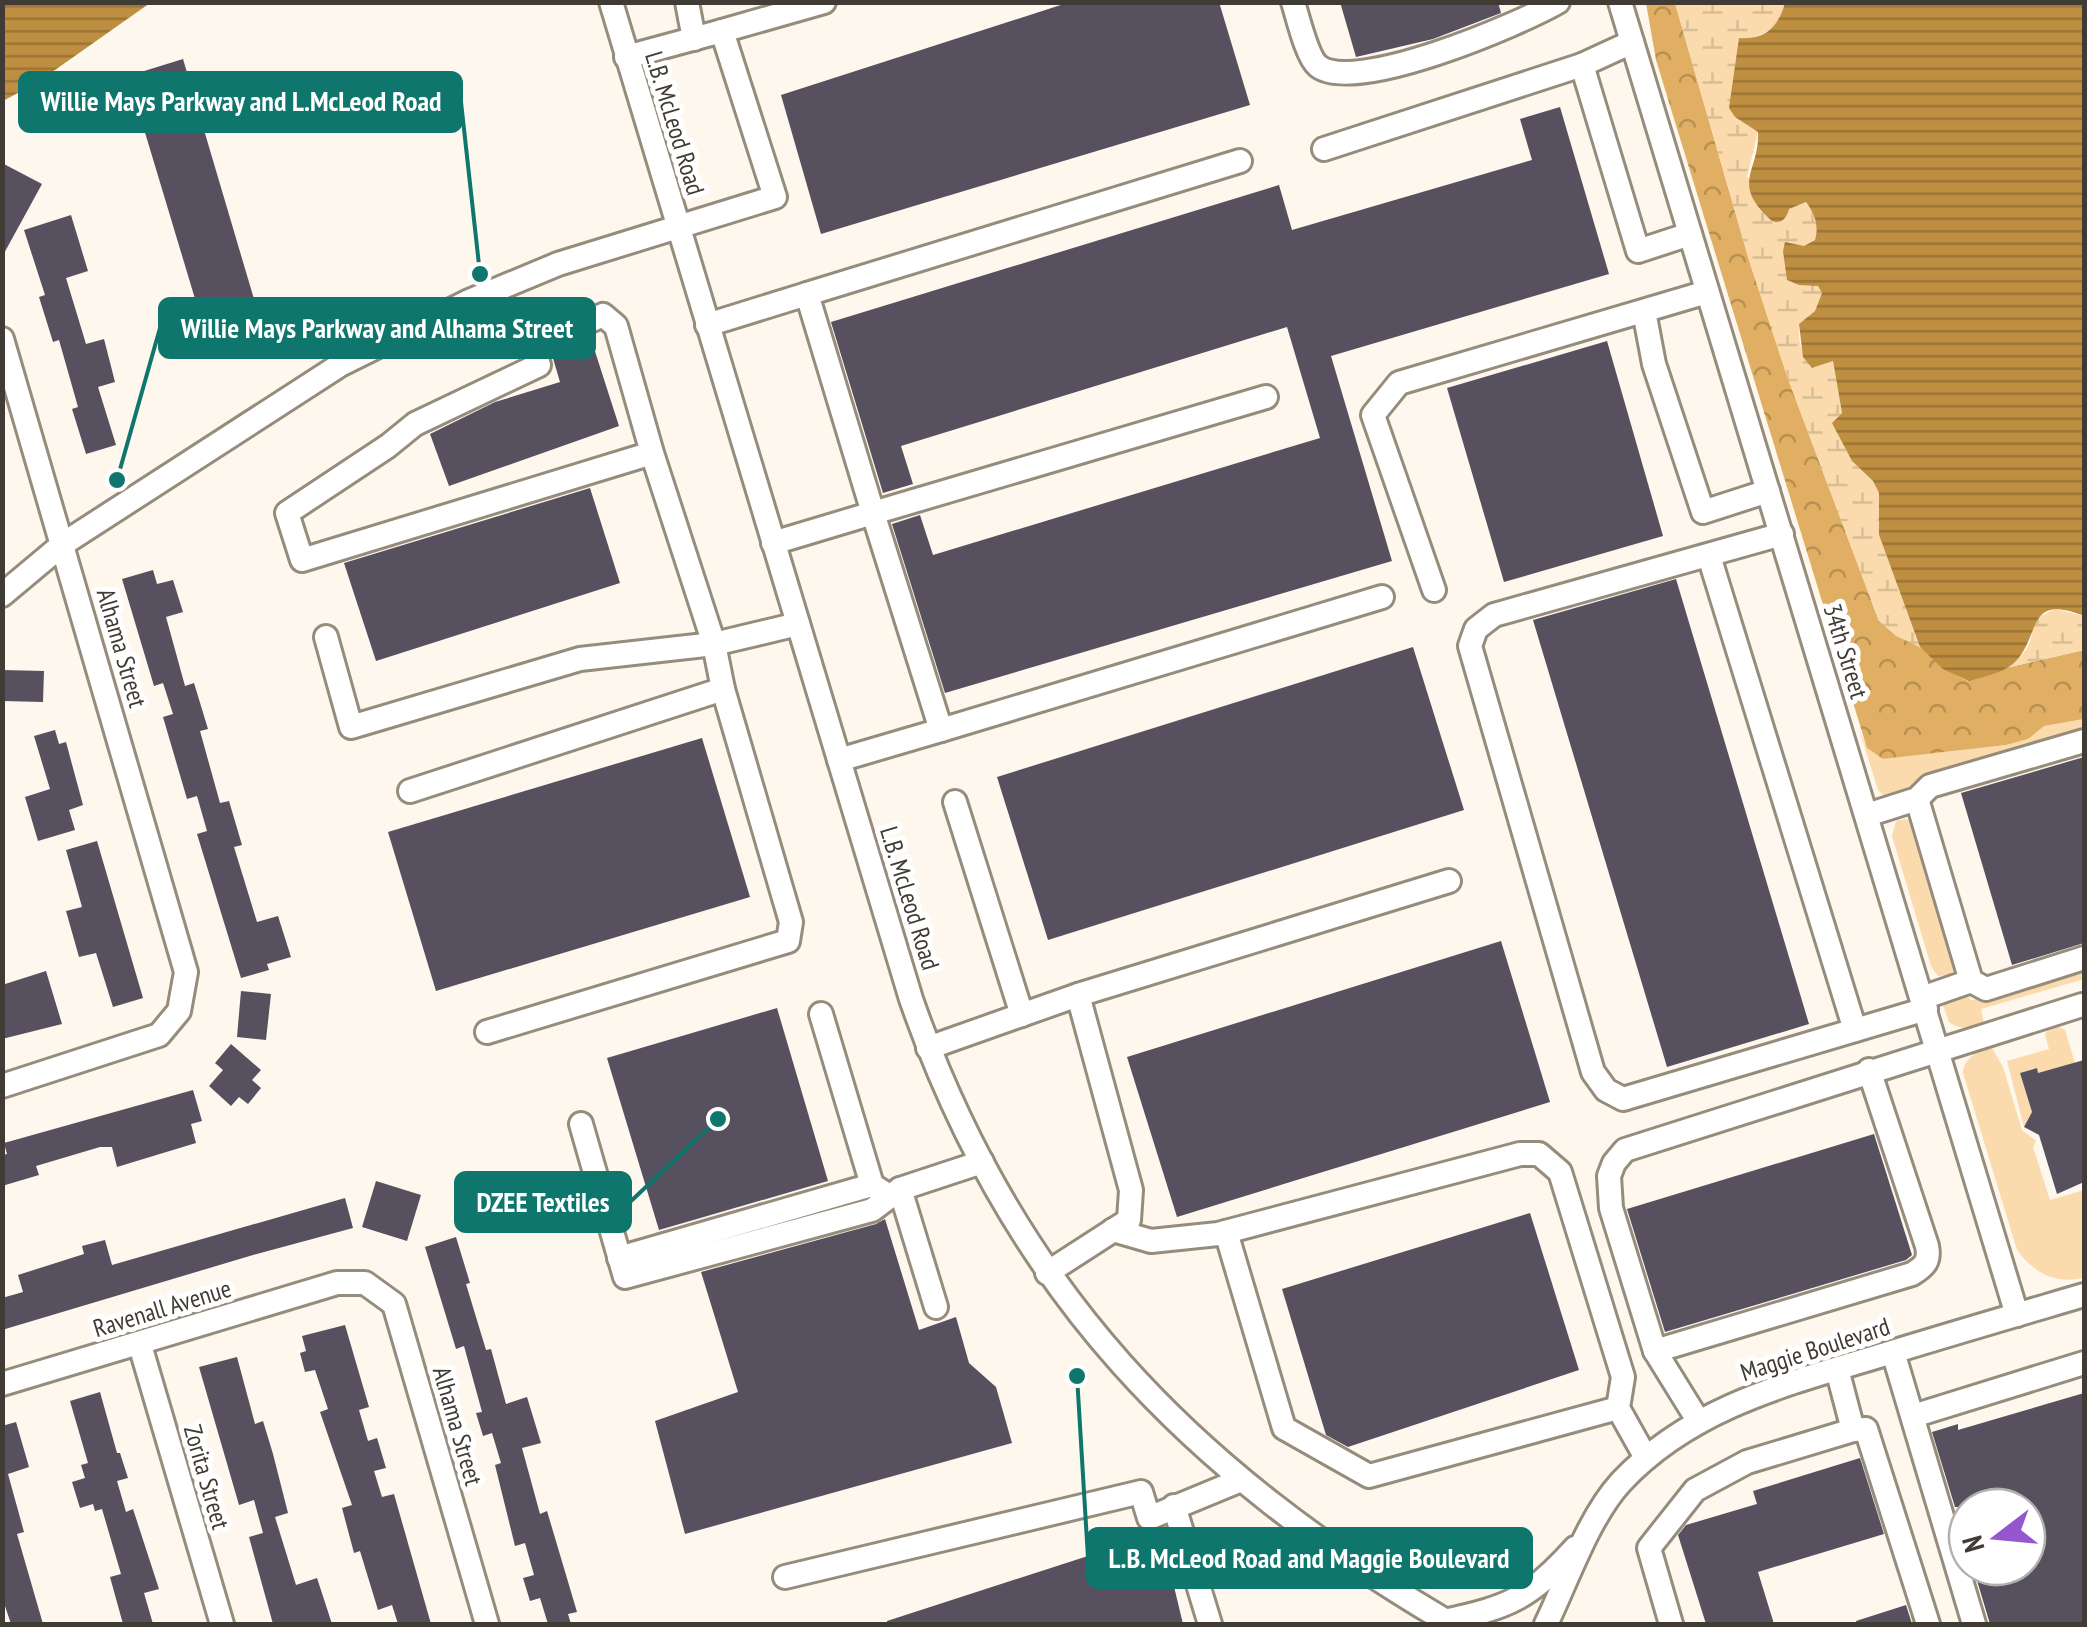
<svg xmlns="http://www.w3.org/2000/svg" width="2087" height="1627" viewBox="0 0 2087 1627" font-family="'PT Sans Narrow',sans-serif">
<defs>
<pattern id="forest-crowns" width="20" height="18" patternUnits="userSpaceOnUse" patternTransform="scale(2.5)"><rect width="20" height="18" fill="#e0af63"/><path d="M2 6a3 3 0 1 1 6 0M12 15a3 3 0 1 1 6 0" fill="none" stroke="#b79052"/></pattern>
<pattern id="wetland-marsh" width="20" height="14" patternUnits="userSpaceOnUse" patternTransform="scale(2.5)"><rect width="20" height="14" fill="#fbdbad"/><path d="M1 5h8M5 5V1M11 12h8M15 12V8" fill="none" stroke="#d8bd95"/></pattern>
<pattern id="water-rules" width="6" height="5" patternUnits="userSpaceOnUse" patternTransform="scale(2.5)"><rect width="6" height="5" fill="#be8e41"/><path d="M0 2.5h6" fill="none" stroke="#9c7537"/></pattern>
</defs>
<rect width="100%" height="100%" fill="#fef7ed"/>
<g fill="#fbdbad">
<polygon points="2084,719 2084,733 1908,787 1898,795 1886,798 1878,790 1859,729 1867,748 1883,759 2006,745 2028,739 2043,726"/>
<polygon points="1905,819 1912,822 1956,964 1956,969 1948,975 1938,976 1931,966 1892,836 1896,821"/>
<path d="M2084 968V979L1981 1009 1984 1023C1971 1028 1961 1031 1949 1022L1941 1000 1964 991 1971 1000 1980 999Z"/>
<polygon points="2055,1025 2065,1030 2075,1063 2038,1073 2036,1068 2020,1073 2032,1112 2024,1127 2007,1061 2049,1049 2045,1034 2050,1027"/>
<path d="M1992 1048 2003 1067 2022 1130 2036 1141 2033 1147 2050 1200 2084 1190V1278C2055 1284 2035 1274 2017 1250L1963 1073C1964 1057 1978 1051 1992 1048Z"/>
</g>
<path fill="url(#forest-crowns)" d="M1646 3H1675L1749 260 1787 376 1879 621C1893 633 1907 638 1921 648 1939 661 1947 671 1968 681L2010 667 2084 650V719L2044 726 2028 739 2006 745 1883 759 1867 748 1656 60Z"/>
<g fill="url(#wetland-marsh)">
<path d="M1675 3H1785C1779 24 1772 33 1750 38L1735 117 1758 132 1747 177 1789 209 1806 202C1815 214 1819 226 1815 240L1804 246 1793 245 1822 293 1815 311 1799 324C1798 342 1801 354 1813 368L1833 361 1842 413 1833 423 1834 427 1852 461 1873 481 1879 493V535L1920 647 1896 636 1879 621 1787 376 1749 260Z"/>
<path d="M2055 609 2084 616V650L2010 667C2015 661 2024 654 2027 648 2039 626 2023 623 2055 609Z"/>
</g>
<g fill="url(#water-rules)">
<polygon points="3,2 150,2 150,3 38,82 3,101"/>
<path d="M1785 3H2084V616C2024 592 2042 638 2013 664 2002 673 1982 677 1969 681L1943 669 1920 647 1879 535V493L1873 481 1852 461 1834 427 1832 423 1842 413 1833 361 1812 368 1803 357 1799 324 1815 311 1822 293 1818 286 1799 285 1787 280 1783 251 1785 242 1804 246 1815 240C1819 226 1815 214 1806 202L1789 209C1787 217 1782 225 1772 221 1729 182 1760 172 1758 132L1735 117 1729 108 1739 38C1766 40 1778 27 1785 3Z"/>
</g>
<g fill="#56505f">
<polygon points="1070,2 1219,2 1250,105 821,234 781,95"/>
<polygon points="1340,2 1498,2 1501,13 1433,39 1356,57"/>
<polygon points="183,59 259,316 205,332 128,76"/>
<polygon points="1560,107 1609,274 1331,356 1392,561 945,693 892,524 920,515 933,555 1320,438 1287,327 901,446 913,484 883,493 831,322 1279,185 1292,230 1532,160 1520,119"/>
<polygon points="2,163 42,184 2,257"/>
<polygon points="71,215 88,271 66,278 86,344 104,339 115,382 98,387 116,445 86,454 72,409 78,407 59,340 53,342 39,297 45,295 24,230"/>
<polygon points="586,339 591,339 619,426 449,486 430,434 495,402 560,382 552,355"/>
<polygon points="1607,341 1663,536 1504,582 1447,388"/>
<polygon points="590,488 620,583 376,661 344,563"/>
<polygon points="153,570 157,584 173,580 183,612 166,617 185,686 194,683 208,729 200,731 220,803 229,801 242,845 234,847 257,922 278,916 291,957 267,964 269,970 241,978 197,834 207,831 197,796 187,799 163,717 173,714 163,683 154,686 122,579"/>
<polygon points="1676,579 1809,1024 1667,1067 1533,620"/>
<polygon points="1413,647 1464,810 1048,940 997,777"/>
<polygon points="2,670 44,671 43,702 2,701"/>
<polygon points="55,730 59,744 66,742 83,805 69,810 75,830 38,841 25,797 50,789 34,736"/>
<polygon points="702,738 750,897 436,991 388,832"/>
<polygon points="2084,757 2084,943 2012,965 1961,793"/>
<polygon points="97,841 143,998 113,1007 96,953 79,957 66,911 82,907 66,850"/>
<polygon points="1501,941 1550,1102 1177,1217 1127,1057"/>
<polygon points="46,971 62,1024 2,1039 2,985"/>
<polygon points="241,991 271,994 266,1040 237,1037"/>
<polygon points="777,1008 828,1181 659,1230 607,1058"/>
<polygon points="231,1044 261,1070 252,1080 261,1088 248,1104 239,1097 231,1106 209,1086 223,1070 215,1063"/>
<polygon points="2084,1060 2084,1182 2057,1194 2039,1135 2024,1127 2032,1112 2020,1073 2037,1068 2038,1073"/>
<polygon points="193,1090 202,1121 191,1124 196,1143 117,1167 112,1147 100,1147 36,1166 39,1175 2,1186 2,1155 7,1154 4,1143"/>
<polygon points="1874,1134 1912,1255 1906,1260 1665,1332 1627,1209"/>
<polygon points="376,1181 421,1195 407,1241 362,1227"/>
<polygon points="345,1198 353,1228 253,1255 2,1330 2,1298 23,1292 18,1275 84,1254 82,1246 105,1240 112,1265"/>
<polygon points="1530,1213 1579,1370 1348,1447 1326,1435 1282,1289"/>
<polygon points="885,1219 919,1330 956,1317 969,1363 996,1387 1012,1443 685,1534 655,1421 738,1392 701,1272 876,1224"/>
<polygon points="456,1237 470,1283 466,1284 486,1350 491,1349 506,1404 527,1397 541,1443 522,1448 540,1514 547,1511 577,1612 568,1614 571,1624 548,1624 540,1598 530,1601 523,1578 534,1575 525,1543 515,1546 495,1465 501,1463 492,1433 483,1436 476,1413 482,1412 464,1346 456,1349 442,1303 425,1247"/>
<polygon points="345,1325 369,1407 359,1410 368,1441 377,1438 386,1468 374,1471 382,1497 394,1494 431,1624 398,1624 392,1605 378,1610 360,1551 354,1553 342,1508 352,1505 320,1412 328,1409 315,1370 305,1372 300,1353 306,1351 302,1336"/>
<polygon points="237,1357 255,1424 263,1421 273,1454 288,1513 275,1517 296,1585 317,1578 332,1624 273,1624 249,1537 263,1533 254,1500 239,1505 199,1367"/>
<polygon points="100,1392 117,1453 120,1453 128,1478 117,1481 126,1512 133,1509 159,1589 144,1593 153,1624 123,1624 110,1577 121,1574 102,1509 95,1511 93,1504 80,1508 72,1482 85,1478 81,1465 88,1463 70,1401"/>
<polygon points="2084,1393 2084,1624 1990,1624 1973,1567 2027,1567 2027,1507 1955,1507 1932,1432 1958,1424 1958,1430"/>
<polygon points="16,1422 29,1467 8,1474 24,1532 17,1534 43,1624 11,1624 2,1597 2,1426"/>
<polygon points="1860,1458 1884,1534 1758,1572 1774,1624 1706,1624 1678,1535 1686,1525 1757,1504 1753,1491"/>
<polygon points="1125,1544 1171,1574 1183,1624 887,1624 887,1621"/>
<polygon points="1906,1605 1912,1624 1857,1624 1856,1621"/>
</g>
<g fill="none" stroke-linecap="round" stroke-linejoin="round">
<g stroke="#968c7c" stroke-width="28">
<g id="minor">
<path d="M611 2 911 999C1012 1290 1190 1471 1451 1624"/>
<polyline points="687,2 694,39"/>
<path d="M1293 2C1298 18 1307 57 1318 66 1354 95 1520 24 1558 2"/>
<polyline points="1620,2 2017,1315"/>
<polyline points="1632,42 1582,65 1638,251 1690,234"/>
<polyline points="626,57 722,31"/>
<polyline points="1324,149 1582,65"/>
<polyline points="1644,311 1654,364 1703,512 1768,491"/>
<polyline points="707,325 807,294"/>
<polyline points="2,339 186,972 179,1011 159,1035 2,1086"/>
<polyline points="1266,397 873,513 941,730 1382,597"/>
<polyline points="1782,534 1494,615 1476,629 1470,646 1593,1072 1606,1090 1623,1099 1926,1009"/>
<polyline points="773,543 873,513 807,294 1240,161"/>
<polyline points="1709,556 1855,1030"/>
<polyline points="1434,590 1373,415 1399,383 1707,292"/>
<polyline points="2,595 63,544 340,365 467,302 558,264 775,197 722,31 824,2"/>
<polyline points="326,637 351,727 580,659 714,644 798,624"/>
<polyline points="839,760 941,730"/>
<polyline points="410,791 723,689 714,644 652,453 302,560 287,513 388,446 415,424 539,365 533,347 603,315 616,326 652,453"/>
<polyline points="1917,799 1971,981 1986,989 2084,958"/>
<polyline points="955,802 1022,1015"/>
<polyline points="1867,815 1917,799 1930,786 2084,741"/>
<polyline points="1922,998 1971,981"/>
<polyline points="821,1014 872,1185 883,1192"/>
<polyline points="487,1032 788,941 791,922 723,689"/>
<polyline points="928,1048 1078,995"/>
<polyline points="581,1124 625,1277 872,1210 900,1189 982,1162"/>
<polyline points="900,1189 936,1307"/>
<polyline points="1113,1230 1151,1241 1218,1234 1520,1154 1539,1154 1560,1172 1623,1377 1618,1408 1646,1458"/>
<polyline points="1226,1232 1284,1428 1369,1476 1618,1408"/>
<polyline points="619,1258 872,1185"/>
<polyline points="1047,1273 1129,1220 1131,1190 1078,995 1449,881"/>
<polyline points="140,1345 222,1624"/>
<path d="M1655 1351 1912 1274C1925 1266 1930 1261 1927 1246L1869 1070"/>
<polyline points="1893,1352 1974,1624"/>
<polyline points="1837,1369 1853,1430 1866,1429 1928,1624"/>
<polyline points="2,1384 337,1283 365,1283 394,1304 487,1624"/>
<polyline points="1913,1416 2084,1363"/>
<polyline points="1699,1422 1655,1351 1611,1208 1609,1176 1614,1163 1625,1150 2082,1005"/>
<polyline points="1174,1506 1210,1624"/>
<polyline points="785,1577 1141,1492 1149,1518 1241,1480"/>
<path d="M1444 1621C1510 1607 1530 1598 1575 1548"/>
<path d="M1546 1624C1567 1581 1588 1518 1621 1482 1690 1408 1786 1384 1879 1356 1947 1335 2016 1315 2084 1295"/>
<polyline points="1671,1624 1649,1548 1695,1490 1747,1462 1853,1430"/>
</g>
</g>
<use href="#minor" stroke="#fff" stroke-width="22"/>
</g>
<g text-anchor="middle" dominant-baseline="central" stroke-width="10" stroke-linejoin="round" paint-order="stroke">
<g font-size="25" fill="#403c35" stroke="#fff">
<text transform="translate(675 123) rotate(73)">L.B. McLeod Road</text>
<text transform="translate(122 648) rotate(74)">Alhama Street</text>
<text transform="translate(1846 651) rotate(73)">34th Street</text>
<text transform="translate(910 898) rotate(73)">L.B. McLeod Road</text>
<text transform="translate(162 1308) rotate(-17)">Ravenall Avenue</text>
<text transform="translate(1815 1349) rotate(-18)">Maggie Boulevard</text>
<text transform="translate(458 1426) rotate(74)">Alhama Street</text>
<text transform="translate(207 1477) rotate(74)">Zorita Street</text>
</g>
</g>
<path fill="none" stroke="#0f766e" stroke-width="4" d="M480 274L461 102M117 480L160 328M718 1119L630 1202M1077 1376L1088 1558"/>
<g fill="#0f766e" stroke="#fff" stroke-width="4">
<circle cx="480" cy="274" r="10"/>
<circle cx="117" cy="480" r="10"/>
<circle cx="718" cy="1119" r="10"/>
<circle cx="1077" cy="1376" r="10"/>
</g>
<g fill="#0f766e" stroke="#0f766e" stroke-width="4">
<rect x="20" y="73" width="441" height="58" rx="10"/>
<rect x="160" y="299" width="434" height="58" rx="10"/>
<rect x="456" y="1173" width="174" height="58" rx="10"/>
<rect x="1088" y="1529" width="443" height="58" rx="10"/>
</g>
<g font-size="28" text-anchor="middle" font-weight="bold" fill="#fff">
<text x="241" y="111">Willie Mays Parkway and L.McLeod Road</text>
<text x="377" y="338">Willie Mays Parkway and Alhama Street</text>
<text x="543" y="1212">DZEE Textiles</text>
<text x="1309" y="1568">L.B. McLeod Road and Maggie Boulevard</text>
</g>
<rect width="2087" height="1627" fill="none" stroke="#403c35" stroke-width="10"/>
<g transform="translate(1997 1537) rotate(254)"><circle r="48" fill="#ffffff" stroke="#b3b1ae" stroke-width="2.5"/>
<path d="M0-8L18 38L0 25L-18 38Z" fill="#9557ce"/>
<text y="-15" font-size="28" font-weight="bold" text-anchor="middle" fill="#403c35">N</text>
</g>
</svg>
